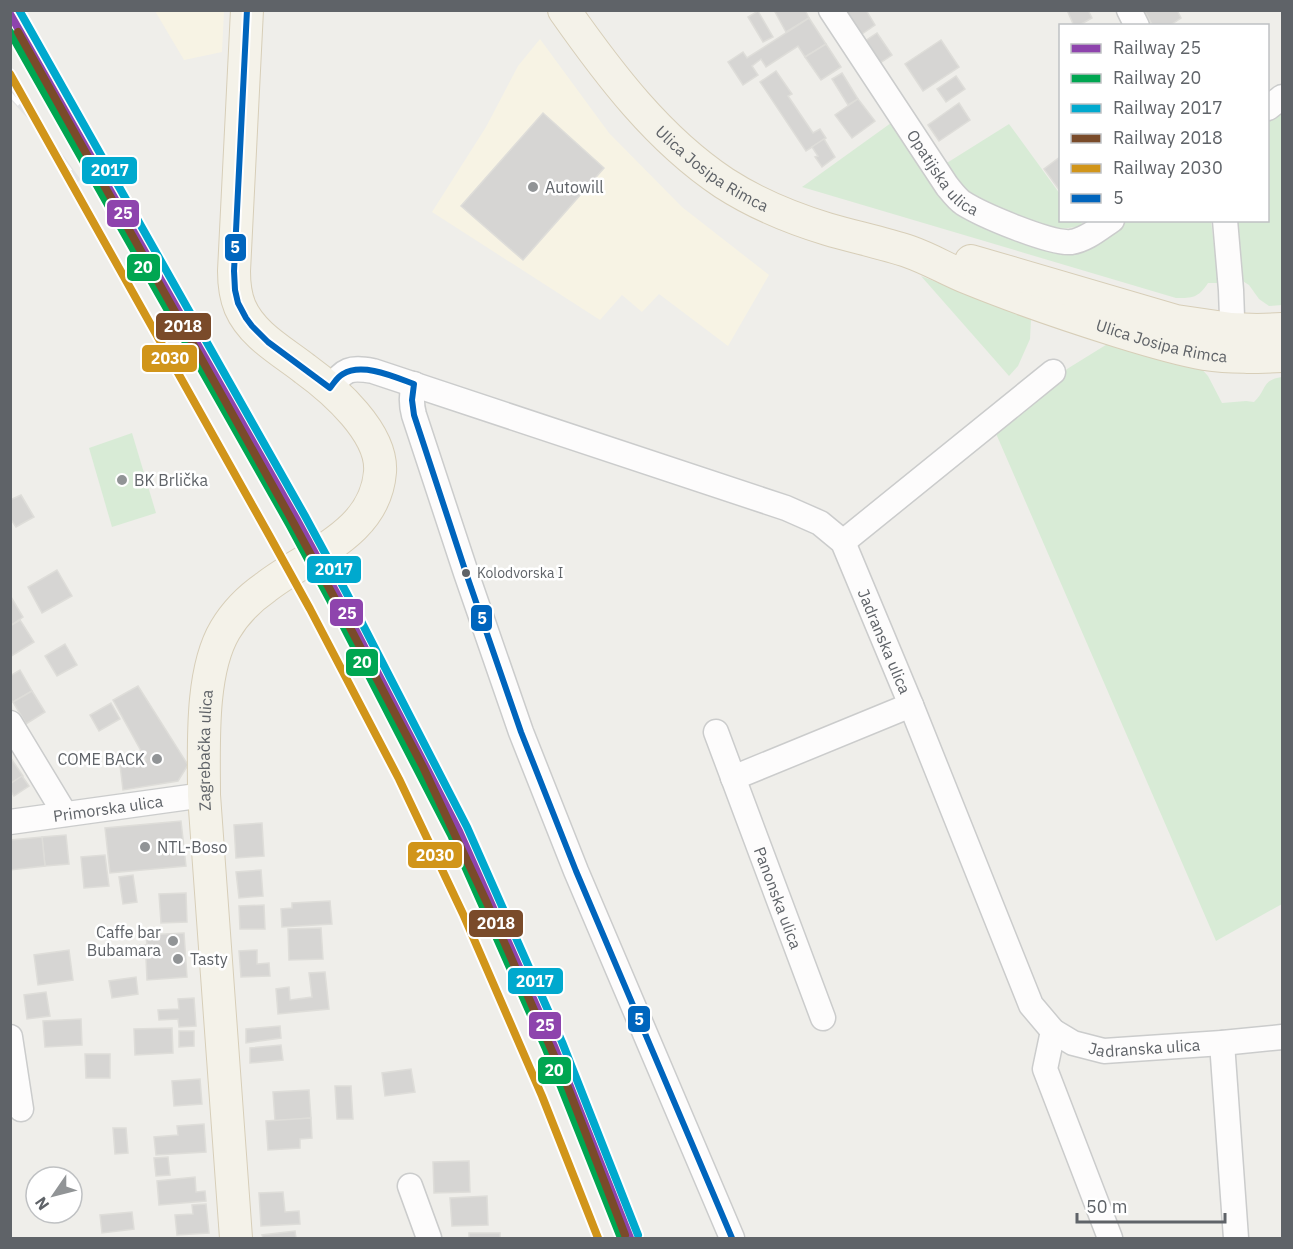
<svg xmlns="http://www.w3.org/2000/svg" width="1293" height="1249" viewBox="0 0 1293 1249" font-family="'IBM Plex Sans',sans-serif">
<rect width="100%" height="100%" fill="#efeeea"/>
<g fill="#f7f3e4">
<polygon points="155,11 224,11 222,52 184,60"/>
<polygon points="540,39 609,133 682,207 769,275 728,346 659,294 642,312 622,295 600,320 432,212 486,127 518,66"/>
</g>
<g fill="#d8ebd6">
<polygon points="1282,113 1282,305 1269,306 1259,299 1249,285 1241,280 1234,221 1268,220 1268,122"/>
<path d="M891 123 947 202 1066 254 1078 253 1090 249 1125 221H1211L1219 283H1208C1198 298 1193 298 1176 298L802 187Z"/>
<polygon points="1009,124 1060,194 1060,220 1080,221 1084,226 1060,229 1041,225 975,200 942,166"/>
<polygon points="921,276 1031,319 1030,339 1018,366 1009,376"/>
<path d="M1109 343 1197 364 1208 376 1222 403 1246 401 1254 402C1267 390 1261 380 1282 377V904L1216 941 994 429 1067 369Z"/>
<polygon points="132,433 156,513 112,527 89,448"/>
</g>
<g fill="#d6d5d3" stroke="#deddd9" stroke-width="1.5">
<polygon points="774,10 805,10 809,18 786,32"/>
<polygon points="843,10 866,10 875,25 859,36"/>
<polygon points="1067,10 1088,10 1092,18 1078,26 1074,26"/>
<polygon points="1144,10 1177,10 1181,18 1169,26 1153,26"/>
<polygon points="758,11 773,37 763,42 748,17"/>
<polygon points="809,18 826,44 805,57 798,46 766,67 761,59 752,66 758,75 743,85 728,62 743,52 747,58"/>
<polygon points="877,33 892,55 877,65 862,43"/>
<polygon points="941,40 959,67 923,91 905,64"/>
<polygon points="826,44 841,67 821,80 805,57"/>
<polygon points="776,71 792,94 788,96 813,133 820,129 826,138 806,151 760,82"/>
<polygon points="842,73 858,99 848,105 832,79"/>
<polygon points="956,76 965,89 946,102 937,89"/>
<polygon points="858,99 875,121 852,138 835,115"/>
<polygon points="959,103 970,120 939,141 928,125"/>
<polygon points="543,113 604,168 523,260 461,206"/>
<polygon points="824,139 835,157 822,167 815,157 818,156 812,147"/>
<polygon points="1060,157 1060,191 1044,169"/>
<polygon points="21,495 34,517 16,527 10,518 10,500"/>
<polygon points="57,570 72,596 42,613 28,587"/>
<polygon points="11,597 23,617 10,626 10,597"/>
<polygon points="20,620 34,642 10,657 10,626"/>
<polygon points="65,644 77,665 57,676 45,656"/>
<polygon points="20,670 32,691 13,702 10,699 10,676"/>
<polygon points="138,686 188,765 178,781 123,790 120,765 146,760 113,700"/>
<polygon points="32,691 45,712 26,724 13,702"/>
<polygon points="111,703 120,719 99,731 90,715"/>
<polygon points="10,757 23,776 10,784"/>
<polygon points="22,776 29,786 14,796 10,790 10,784"/>
<polygon points="181,821 186,866 110,873 105,828"/>
<polygon points="262,823 264,856 236,858 234,825"/>
<polygon points="66,835 69,864 45,866 42,837"/>
<polygon points="42,837 45,866 10,870 10,840"/>
<polygon points="105,855 109,886 84,888 81,857"/>
<polygon points="261,870 263,896 239,898 236,872"/>
<polygon points="133,875 137,902 123,904 119,877"/>
<polygon points="186,893 187,922 161,923 159,894"/>
<polygon points="330,901 332,924 282,927 281,909 292,908 292,903"/>
<polygon points="264,905 265,929 240,929 239,906"/>
<polygon points="321,928 323,959 289,960 288,929"/>
<polygon points="184,933 187,977 147,980 146,958 141,958 140,945 147,945 146,935"/>
<polygon points="69,950 73,980 38,985 34,955"/>
<polygon points="257,950 257,964 269,963 270,976 241,977 239,951"/>
<polygon points="325,972 329,1009 278,1014 276,989 289,987 290,1000 312,997 309,973"/>
<polygon points="136,977 138,994 112,998 109,981"/>
<polygon points="46,992 50,1016 27,1019 24,995"/>
<polygon points="194,998 196,1026 179,1027 178,1019 159,1020 158,1010 179,1009 178,999"/>
<polygon points="81,1019 82,1045 45,1047 43,1021"/>
<polygon points="280,1026 281,1038 246,1043 246,1029"/>
<polygon points="172,1028 173,1053 135,1055 134,1029"/>
<polygon points="179,1031 194,1031 194,1046 179,1047"/>
<polygon points="281,1045 283,1060 250,1063 250,1048"/>
<polygon points="85,1054 110,1054 110,1078 86,1078"/>
<polygon points="411,1069 415,1092 385,1096 382,1073"/>
<polygon points="200,1079 202,1104 174,1106 172,1081"/>
<polygon points="335,1086 351,1086 353,1119 337,1119"/>
<polygon points="309,1090 311,1118 275,1121 273,1092"/>
<polygon points="311,1118 312,1138 300,1139 300,1148 268,1150 266,1121"/>
<polygon points="204,1124 206,1152 156,1155 154,1137 178,1135 177,1126"/>
<polygon points="113,1128 126,1128 128,1153 115,1154"/>
<polygon points="168,1157 170,1175 156,1176 154,1158"/>
<polygon points="469,1161 470,1192 434,1193 433,1162"/>
<polygon points="195,1177 196,1192 205,1191 206,1201 159,1205 157,1181"/>
<polygon points="283,1192 285,1212 299,1211 300,1224 261,1226 259,1193"/>
<polygon points="487,1196 488,1225 452,1226 450,1198"/>
<polygon points="206,1204 209,1233 177,1235 175,1215 193,1214 192,1205"/>
<polygon points="132,1212 134,1229 102,1233 100,1215"/>
<polygon points="295,1231 296,1238 263,1238 262,1235"/>
<rect x="469" y="1233" width="31" height="5"/>
</g>
<g fill="none" stroke-linecap="round" stroke-linejoin="round">
<g stroke="#cbcccc" stroke-width="27">
<g id="minor">
<path id="s1" d="M831 10 947 186C952 192 957 199 963 203 982 215 1050 244 1071 242 1086 240 1100 228 1112 220"/>
<polyline points="1129,10 1137,26"/>
<polyline points="1268,108 1282,97"/>
<polyline points="1225,220 1231,290 1233,344"/>
<path d="M414 384C411 395 411 404 414 415L466 573 521 732 576 871 732 1238"/>
<path id="s2" d="M330 388C345 369 349 367 373 371L786 508 820 523 843 542 911 705 1031 1005 1053 1031 1073 1043 1104 1051 1222 1043 1282 1037"/>
<polyline points="843,542 1053,372"/>
<polyline points="10,723 65,814"/>
<path id="s3" d="M716 732 823 1018"/>
<polyline points="733,778 911,705"/>
<path id="s4" d="M10 822 204 795"/>
<polyline points="1053,1031 1045,1069 1110,1238"/>
<polyline points="10,1037 21,1109"/>
<polyline points="1222,1043 1236,1238"/>
<polyline points="410,1186 429,1238"/>
</g>
</g>
<g stroke="#d7ceb8" stroke-width="34">
<g id="major">
<path id="s5" d="M564 10C609 74 658 139 724 183 755 203 791 218 827 229 854 237 883 243 910 252 930 259 948 270 968 278 1017 298 1067 315 1118 331 1147 340 1176 349 1205 354 1231 358 1257 357 1282 356"/>
<polyline points="971,261 1176,321 1231,329 1257,330 1282,329"/>
<path id="s6" d="M236 1238 204 795C204 746 200 672 225 630 235 613 250 598 266 587 308 554 375 535 380 472 383 433 334 390 305 369 282 351 252 335 240 307 235 295 234 284 234 271L247 10"/>
</g>
</g>
<use href="#minor" stroke="#fdfcfc" stroke-width="24"/>
<use href="#major" stroke="#f4f2e9" stroke-width="32"/>
<g stroke="#e4e4e4" stroke-width="7">
<polyline id="rail" points="10,94 32,118 76,179"/>
</g>
<use href="#rail" stroke="#fff" stroke-width="4.5" stroke-dasharray="14" stroke-linecap="butt"/>
<g stroke="#fff" stroke-width="10">
<path id="bus-1" d="M247 10 234 271 235 290 238 303 246 318 252 326 268 342 330 388C334 383 337 377 343 374 362 362 395 377 414 384L412 400 414 415 466 573 521 732 576 871 732 1238"/>
</g>
<use href="#bus-1" stroke="#0065bd" stroke-width="6"/>
<g stroke="#fff" stroke-width="12">
<polyline id="rail-1" points="10,14 297,520 338,596 459,831 554,1046 630,1238"/>
</g>
<g stroke="#fff" stroke-width="12">
<polyline id="rail-2" points="10,32 289,524 330,600 451,835 546,1049 621,1238"/>
</g>
<g stroke="#fff" stroke-width="12">
<polyline id="rail-3" points="19,10 305,516 346,592 467,827 562,1042 638,1235"/>
</g>
<g stroke="#fff" stroke-width="12">
<polyline id="rail-4" points="18,32 293,522 334,597 423,767 487,903 567,1085 625,1235"/>
</g>
<g stroke="#fff" stroke-width="12">
<polyline id="rail-5" points="10,74 269,535 310,609 399,779 463,914 542,1096 598,1238"/>
</g>
<use href="#rail-1" stroke="#8e44ad" stroke-width="8"/>
<use href="#rail-2" stroke="#00a651" stroke-width="8"/>
<use href="#rail-3" stroke="#00a9ce" stroke-width="8"/>
<use href="#rail-4" stroke="#7a4b2a" stroke-width="8"/>
<use href="#rail-5" stroke="#d1951a" stroke-width="8"/>
</g>
<g fill="#919496" stroke="#fff" stroke-width="2">
<circle cx="533" cy="187" r="6"/>
<circle cx="122" cy="480" r="6"/>
<circle cx="157" cy="759" r="6"/>
<circle cx="145" cy="847" r="6"/>
<circle cx="173" cy="941" r="6"/>
<circle cx="178" cy="959" r="6"/>
</g>
<circle fill="#5f6368" stroke="#fff" stroke-width="2" cx="466" cy="573" r="5"/>
<g text-anchor="middle" dominant-baseline="central" stroke-width="5" stroke-linejoin="round" paint-order="stroke">
<g font-size="14" fill="#5f6368" stroke="#fff" text-anchor="start">
<text x="477" y="573">Kolodvorska I</text>
</g>
<g font-size="16" fill="#5f6368" stroke="#fff">
<text stroke="none"><textPath href="#s5" startOffset="219">Ulica Josipa Rimca</textPath></text>
<text stroke="none"><textPath href="#s1" startOffset="198">Opatijska ulica</textPath></text>
<text stroke="none"><textPath href="#s5" startOffset="704">Ulica Josipa Rimca</textPath></text>
<text stroke="none"><textPath href="#s2" startOffset="660">Jadranska ulica</textPath></text>
<text stroke="none"><textPath href="#s6" startOffset="489">Zagrebačka ulica</textPath></text>
<text stroke="none"><textPath href="#s4" startOffset="99">Primorska ulica</textPath></text>
<text stroke="none"><textPath href="#s3" startOffset="177">Panonska ulica</textPath></text>
<text stroke="none"><textPath href="#s2" startOffset="1182">Jadranska ulica</textPath></text>
</g>
<g font-size="16" fill="#5f6368" stroke="#fff" text-anchor="start">
<text x="545" y="187">Autowill</text>
<text x="134" y="480">BK Brlička</text>
<text x="145" y="759" text-anchor="end">COME BACK</text>
<text x="157" y="847">NTL-Boso</text>
<text x="161" y="932" text-anchor="end">Caffe bar<tspan x="161" dy="18">Bubamara</tspan></text>
<text x="190" y="959">Tasty</text>
</g>
</g>
<g stroke="#fff" stroke-width="2">
<rect x="81" y="156" width="57" height="29" rx="6" fill="#00a9ce"/>
<rect x="106" y="199" width="34" height="29" rx="6" fill="#8e44ad"/>
<rect x="224" y="233" width="23" height="29" rx="6" fill="#0065bd"/>
<rect x="126" y="253" width="35" height="29" rx="6" fill="#00a651"/>
<rect x="155" y="312" width="57" height="29" rx="6" fill="#7a4b2a"/>
<rect x="141" y="344" width="57" height="29" rx="6" fill="#d1951a"/>
<rect x="306" y="555" width="56" height="29" rx="6" fill="#00a9ce"/>
<rect x="329" y="598" width="35" height="29" rx="6" fill="#8e44ad"/>
<rect x="470" y="604" width="23" height="28" rx="6" fill="#0065bd"/>
<rect x="345" y="648" width="34" height="29" rx="6" fill="#00a651"/>
<rect x="407" y="841" width="56" height="28" rx="6" fill="#d1951a"/>
<rect x="468" y="909" width="56" height="29" rx="6" fill="#7a4b2a"/>
<rect x="507" y="967" width="57" height="28" rx="6" fill="#00a9ce"/>
<rect x="627" y="1005" width="24" height="28" rx="6" fill="#0065bd"/>
<rect x="528" y="1011" width="34" height="29" rx="6" fill="#8e44ad"/>
<rect x="537" y="1056" width="35" height="29" rx="6" fill="#00a651"/>
</g>
<g font-size="16" text-anchor="middle" font-weight="bold" fill="#fff">
<text x="110" y="176">2017</text>
<text x="123" y="219">25</text>
<text x="235" y="253">5</text>
<text x="143" y="273">20</text>
<text x="183" y="332">2018</text>
<text x="170" y="364">2030</text>
<text x="334" y="575">2017</text>
<text x="347" y="619">25</text>
<text x="482" y="624">5</text>
<text x="362" y="668">20</text>
<text x="435" y="861">2030</text>
<text x="496" y="929">2018</text>
<text x="535" y="987">2017</text>
<text x="639" y="1025">5</text>
<text x="545" y="1031">25</text>
<text x="554" y="1076">20</text>
</g>
<rect width="1293" height="1249" fill="none" stroke="#5f6368" stroke-width="24"/>
<rect x="1059" y="24" width="210" height="198" fill="#ffffff" stroke="#bfc1c3" stroke-width="1.5"/>
<rect x="1071" y="44" width="30" height="9" fill="#8e44ad" stroke="#bfc1c3" stroke-width="1.5"/>
<text x="1113" y="54" font-size="18" fill="#5f6368">Railway 25</text>
<rect x="1071" y="74" width="30" height="9" fill="#00a651" stroke="#bfc1c3" stroke-width="1.5"/>
<text x="1113" y="84" font-size="18" fill="#5f6368">Railway 20</text>
<rect x="1071" y="104" width="30" height="9" fill="#00a9ce" stroke="#bfc1c3" stroke-width="1.5"/>
<text x="1113" y="114" font-size="18" fill="#5f6368">Railway 2017</text>
<rect x="1071" y="134" width="30" height="9" fill="#7a4b2a" stroke="#bfc1c3" stroke-width="1.5"/>
<text x="1113" y="144" font-size="18" fill="#5f6368">Railway 2018</text>
<rect x="1071" y="164" width="30" height="9" fill="#d1951a" stroke="#bfc1c3" stroke-width="1.5"/>
<text x="1113" y="174" font-size="18" fill="#5f6368">Railway 2030</text>
<rect x="1071" y="194" width="30" height="9" fill="#0065bd" stroke="#bfc1c3" stroke-width="1.5"/>
<text x="1113" y="204" font-size="18" fill="#5f6368">5</text>
<g transform="translate(54 1195) rotate(235)"><circle r="28" fill="#ffffff" stroke="#bfc1c3" stroke-width="1.5"/>
<path d="M0-4.5L10 22L0 15L-10 22Z" fill="#919496"/>
<text y="-9" font-size="16" font-weight="bold" text-anchor="middle" fill="#5f6368">N</text>
</g>
<path d="M1077 1213v9h148v-9" fill="none" stroke="#5f6368" stroke-width="3"/>
<text x="1086" y="1213" font-size="18" fill="#5f6368" stroke="#ffffff" stroke-width="4.5" paint-order="stroke">50 m</text>
</svg>
